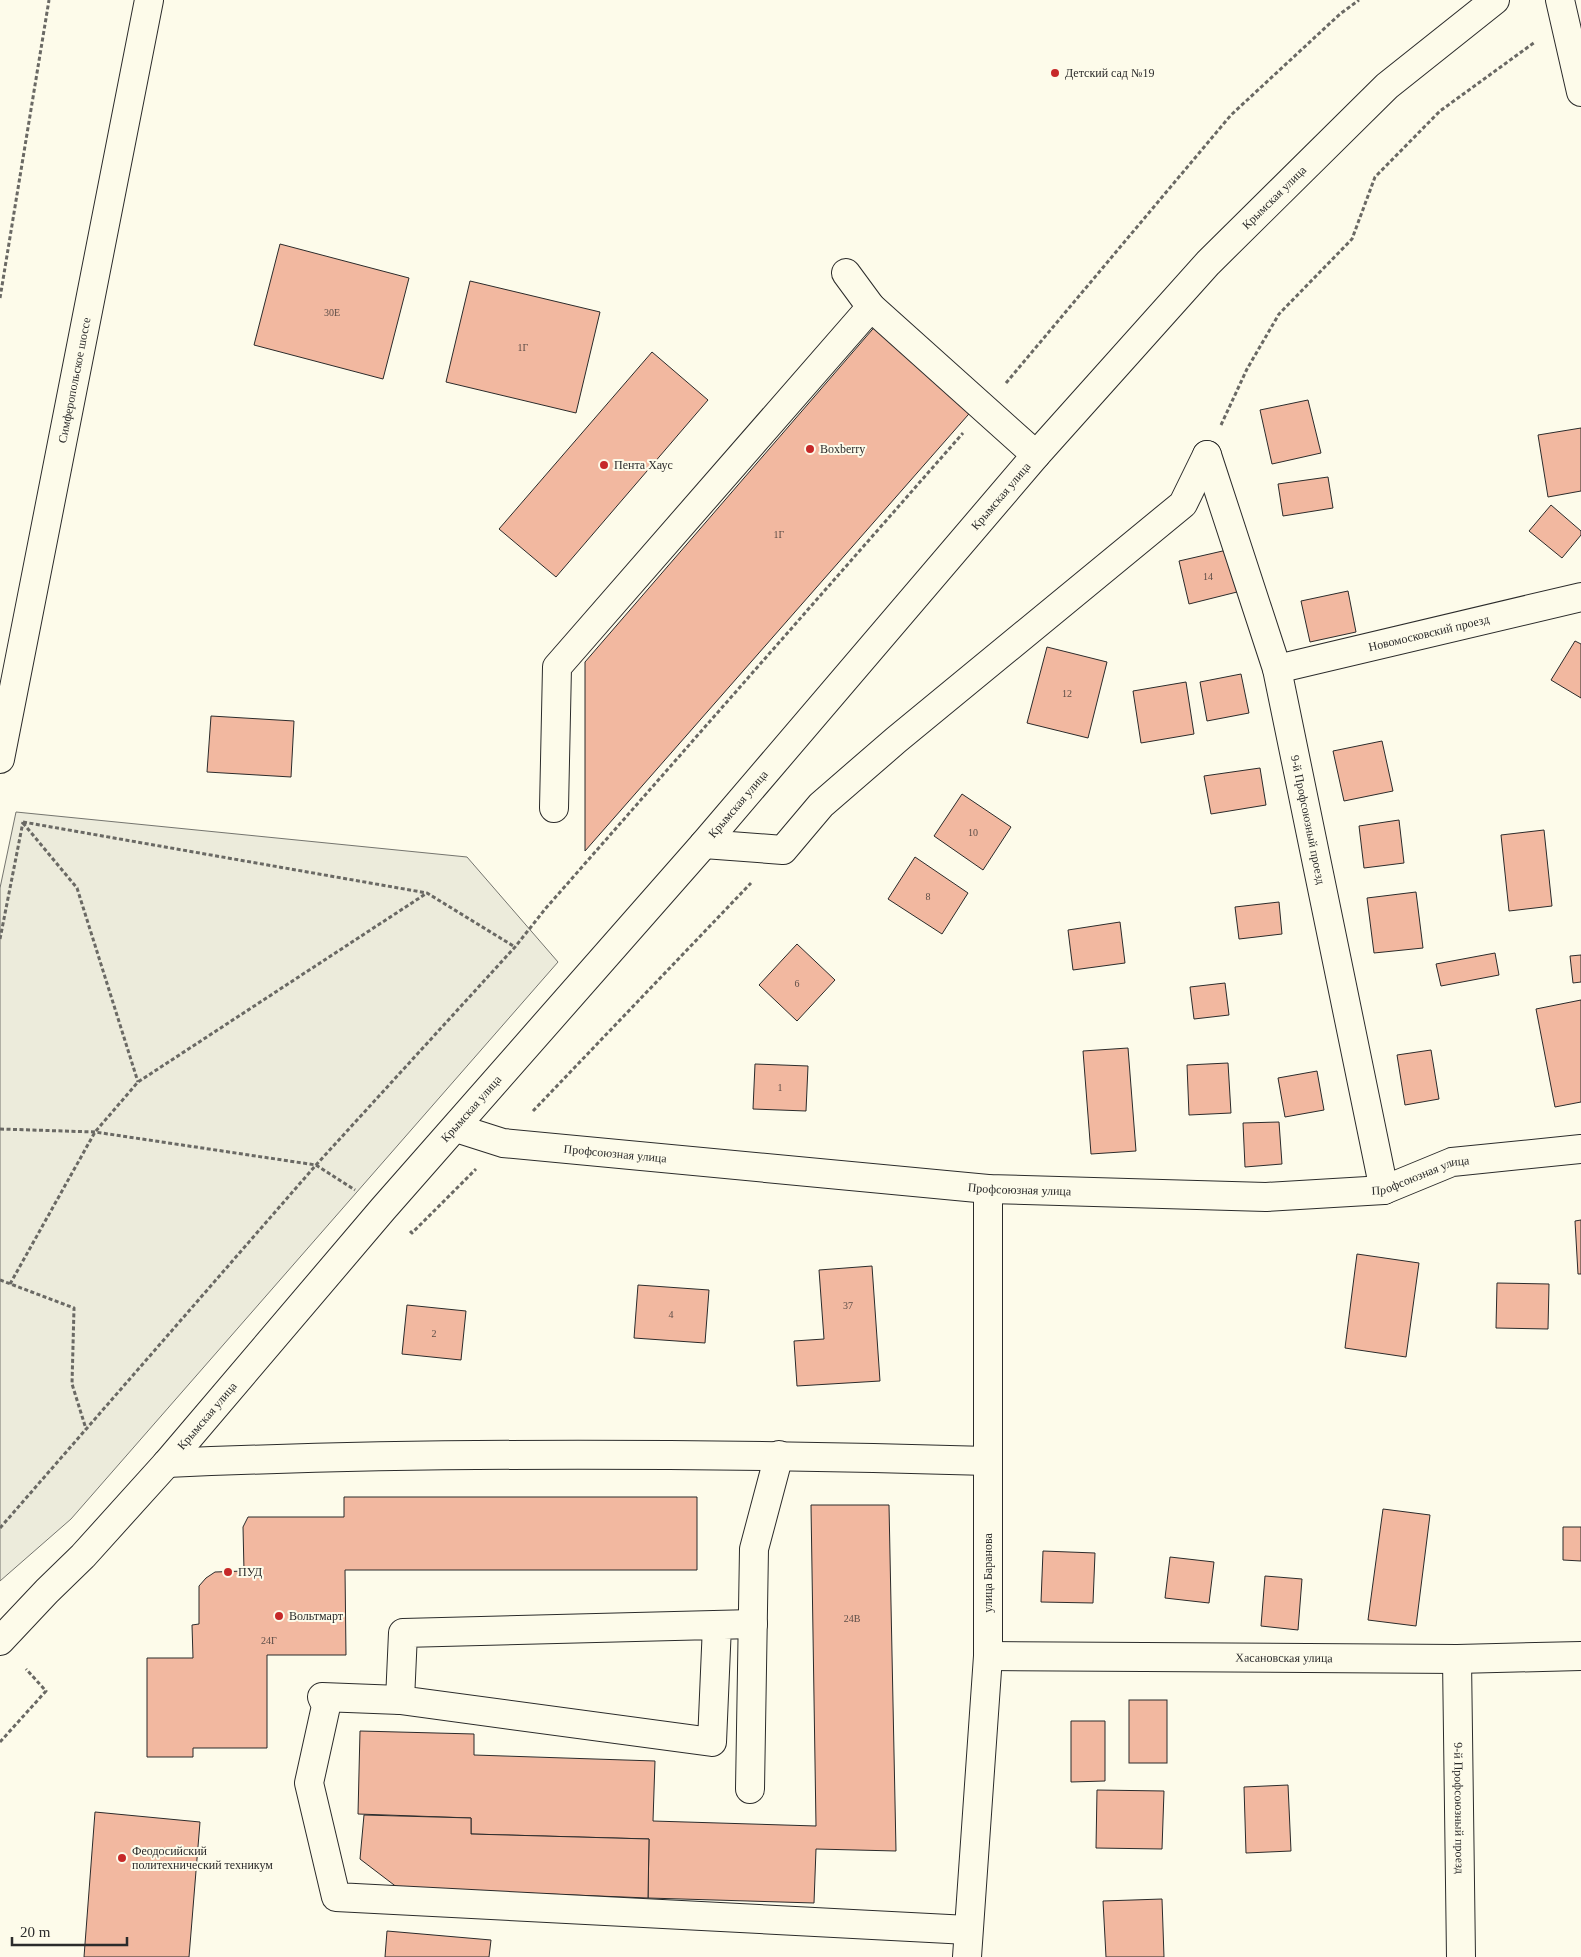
<svg xmlns="http://www.w3.org/2000/svg" width="1581" height="1957" viewBox="0 0 1581 1957" font-family="'Times New Roman',serif">
<rect width="100%" height="100%" fill="#fdfbea"/>
<polygon fill="#ecebdb" stroke="#74746e" points="16,812 467,857 558,962 71,1519 0,1581 0,888"/>
<g fill="#f2b8a0" stroke="#2b2b2b">
<polygon points="280,244 409,278 383,379 254,345"/>
<polygon points="470,281 600,312 576,413 446,382"/>
<polygon points="878,323 975,407 585,851 585,662"/>
<polygon points="652,352 708,400 556,577 499,529"/>
<polygon points="1308,400 1321,453 1272,464 1260,410"/>
<polygon points="1581,428 1581,491 1548,497 1538,435"/>
<polygon points="1328,477 1333,508 1283,516 1278,484"/>
<polygon points="1551,505 1581,531 1581,535 1562,558 1529,531"/>
<polygon points="1227,550 1237,592 1189,604 1179,561"/>
<polygon points="1348,591 1356,632 1310,642 1301,601"/>
<polygon points="1575,641 1581,644 1581,698 1551,680"/>
<polygon points="1047,647 1107,662 1088,738 1027,723"/>
<polygon points="1241,674 1249,713 1207,721 1200,682"/>
<polygon points="1186,682 1194,734 1141,743 1133,691"/>
<polygon points="211,716 294,721 291,777 207,772"/>
<polygon points="1382,741 1393,791 1344,801 1333,751"/>
<polygon points="1260,768 1266,805 1211,814 1204,776"/>
<polygon points="962,794 1011,827 983,870 934,836"/>
<polygon points="1399,820 1404,863 1364,868 1359,826"/>
<polygon points="1544,830 1552,906 1509,911 1501,835"/>
<polygon points="915,857 968,893 942,934 888,899"/>
<polygon points="1416,892 1423,948 1374,953 1367,898"/>
<polygon points="1279,902 1282,934 1239,939 1235,907"/>
<polygon points="1120,922 1125,963 1073,970 1068,930"/>
<polygon points="797,944 835,980 797,1021 759,985"/>
<polygon points="1495,953 1499,975 1441,986 1436,964"/>
<polygon points="1581,955 1581,982 1573,983 1570,956"/>
<polygon points="1225,983 1229,1015 1194,1019 1190,987"/>
<polygon points="1581,1000 1581,1102 1555,1107 1536,1009"/>
<polygon points="1128,1048 1136,1151 1091,1154 1083,1051"/>
<polygon points="1431,1050 1439,1099 1405,1105 1397,1055"/>
<polygon points="1228,1063 1231,1113 1189,1115 1187,1065"/>
<polygon points="755,1064 808,1066 806,1111 753,1109"/>
<polygon points="1317,1071 1324,1110 1285,1117 1278,1078"/>
<polygon points="1279,1122 1282,1164 1245,1167 1243,1123"/>
<polygon points="1581,1220 1581,1274 1578,1274 1575,1221"/>
<polygon points="1357,1254 1419,1263 1406,1357 1345,1348"/>
<polygon points="872,1266 880,1381 797,1386 794,1341 824,1339 819,1270"/>
<polygon points="1497,1283 1549,1284 1548,1329 1496,1328"/>
<polygon points="638,1285 709,1290 705,1343 634,1338"/>
<polygon points="407,1305 466,1311 461,1360 402,1354"/>
<polygon points="344,1497 697,1497 697,1570 345,1570 346,1655 267,1655 267,1748 193,1748 193,1757 147,1757 147,1658 193,1658 192,1625 199,1624 199,1586 206,1578 215,1572 244,1571 243,1527 248,1517 344,1517"/>
<polygon points="811,1505 889,1505 896,1851 816,1849 814,1903 648,1898 649,1839 471,1834 471,1818 358,1814 360,1731 474,1734 474,1755 655,1761 653,1821 816,1826"/>
<polygon points="1383,1509 1430,1515 1416,1626 1368,1620"/>
<polygon points="1563,1527 1581,1527 1581,1561 1563,1560"/>
<polygon points="1043,1551 1095,1553 1093,1603 1041,1602"/>
<polygon points="1170,1557 1214,1562 1209,1603 1165,1598"/>
<polygon points="1265,1576 1302,1579 1298,1630 1261,1626"/>
<rect x="1129" y="1700" width="38" height="63"/>
<polygon points="1071,1721 1105,1721 1105,1781 1071,1782"/>
<polygon points="1288,1785 1291,1851 1246,1853 1244,1787"/>
<polygon points="1097,1790 1164,1791 1162,1849 1096,1848"/>
<polygon points="95,1812 200,1822 189,1957 84,1957"/>
<polygon points="364,1815 471,1818 471,1834 649,1839 648,1898 398,1888 360,1859"/>
<polygon points="1162,1899 1164,1957 1106,1957 1103,1901"/>
<polygon points="387,1931 491,1940 489,1957 385,1957"/>
</g>
<g fill="none" stroke-linecap="round" stroke-linejoin="round">
<g stroke="#2b2b2b" stroke-width="30">
<g id="minor">
<polyline points="1560,0 1581,92"/>
<polyline points="846,273 871,307"/>
<path id="s1" d="M1207 455 1277 669 1384 1190"/>
<path id="s2" d="M1277 669 1581 597"/>
<polyline points="554,808 557,667 871,307 1036,455"/>
<polyline points="704,844 783,850 821,805 896,740 1183,504 1207,455"/>
<path id="s3" d="M456 1128 503 1143 988 1189 1266 1197 1384 1190 1452 1162 1581 1149"/>
<path d="M167 1463C440 1451 714 1453 988 1461"/>
<polyline points="717,1625 712,1742 400,1700 403,1633 753,1624"/>
<path id="s4" d="M988 1656 1457 1659 1581 1656"/>
<path id="s5" d="M1457 1659 1461 1957"/>
<polyline points="400,1700 322,1697 326,1706 309,1783 336,1897 968,1930"/>
<polyline points="750,1789 754,1549 779,1455"/>
<polyline points="967,1957 988,1656 988,1189"/>
</g>
</g>
<g stroke="#2b2b2b" stroke-width="30">
<g id="major">
<path id="s6" d="M0 759 149 0"/>
<path id="s7" d="M0 1641 47 1591 83 1556 167 1463 383 1209 704 844 1036 455 1208 263 1387 86 1495 0"/>
</g>
</g>
<g stroke="#6a6964" stroke-width="3" stroke-dasharray="4 2.5" stroke-linecap="butt">
<polyline points="0,298 49,0"/>
<polyline points="1006,383 1231,115 1340,14 1359,0"/>
<polyline points="1221,425 1247,369 1279,314 1352,239 1375,177 1440,111 1535,42"/>
<polyline points="23,822 427,893 515,947"/>
<polyline points="23,823 77,888 138,1082"/>
<polyline points="0,939 23,822"/>
<polyline points="533,1111 751,883"/>
<polyline points="0,1129 95,1132 316,1165 355,1190"/>
<polyline points="410,1231 412,1233 476,1169"/>
<polyline points="0,1280 74,1308 72,1384 86,1429"/>
<polyline points="10,1284 95,1132 138,1082 427,893"/>
<polyline points="0,1528 316,1165 515,947 546,908 963,433"/>
<polyline points="0,1742 46,1691 26,1669"/>
</g>
<use href="#minor" stroke="#fdfbea" stroke-width="28"/>
<use href="#major" stroke="#fdfbea" stroke-width="28"/>
</g>
<g fill="#c62828" stroke="#fdfbea" stroke-width="2">
<circle cx="1055" cy="73" r="5"/>
<circle cx="810" cy="449" r="5"/>
<circle cx="604" cy="465" r="5"/>
<circle cx="228" cy="1572" r="5"/>
<circle cx="279" cy="1616" r="5"/>
<circle cx="122" cy="1858" r="5"/>
</g>
<g text-anchor="middle" dominant-baseline="central" stroke-width="4" stroke-linejoin="round" paint-order="stroke">
<g font-size="10" fill="#5d4e48">
<text x="332" y="312">30Е</text>
<text x="523" y="347">1Г</text>
<text x="779" y="534">1Г</text>
<text x="1208" y="576">14</text>
<text x="1067" y="693">12</text>
<text x="973" y="832">10</text>
<text x="928" y="896">8</text>
<text x="797" y="983">6</text>
<text x="780" y="1087">1</text>
<text x="848" y="1305">37</text>
<text x="671" y="1314">4</text>
<text x="434" y="1333">2</text>
<text x="852" y="1618">24В</text>
<text x="269" y="1640">24Г</text>
</g>
<g font-size="12" fill="#2b2b2b" stroke="#fdfbea" text-anchor="start">
<text x="1065" y="73">Детский сад №19</text>
<text x="820" y="449">Boxberry</text>
<text x="614" y="465">Пента Хаус</text>
<text x="238" y="1572">ПУД</text>
<text x="289" y="1616">Вольтмарт</text>
<text x="132" y="1851">Феодосийский<tspan x="132" dy="14">политехнический техникум</tspan></text>
</g>
<g font-size="12" fill="#2b2b2b" stroke="#fdfbea">
<text stroke="none"><textPath href="#s7" startOffset="1926">Крымская улица</textPath></text>
<text stroke="none"><textPath href="#s6" startOffset="386">Симферопольское шоссе</textPath></text>
<text stroke="none"><textPath href="#s7" startOffset="1521">Крымская улица</textPath></text>
<text stroke="none"><textPath href="#s2" startOffset="156">Новомосковский проезд</textPath></text>
<text stroke="none"><textPath href="#s7" startOffset="1116">Крымская улица</textPath></text>
<text stroke="none"><textPath href="#s1" startOffset="379">9-й Профсоюзный проезд</textPath></text>
<text stroke="none"><textPath href="#s7" startOffset="711">Крымская улица</textPath></text>
<text stroke="none"><textPath href="#s3" startOffset="162">Профсоюзная улица</textPath></text>
<text stroke="none"><textPath href="#s3" startOffset="972">Профсоюзная улица</textPath></text>
<text stroke="none"><textPath href="#s3" startOffset="568">Профсоюзная улица</textPath></text>
<text stroke="none"><textPath href="#s7" startOffset="306">Крымская улица</textPath></text>
<text transform="translate(988 1573) rotate(-90)">улица Баранова</text>
<text stroke="none"><textPath href="#s4" startOffset="296">Хасановская улица</textPath></text>
<text stroke="none"><textPath href="#s5" startOffset="149">9-й Профсоюзный проезд</textPath></text>
</g>
</g>
<path d="M12 1937v8h115v-8" fill="none" stroke="#2b2b2b" stroke-width="2.5"/>
<text x="20" y="1937" font-size="15" fill="#2b2b2b" stroke="#fdfbea" stroke-width="4" paint-order="stroke">20 m</text>
</svg>
